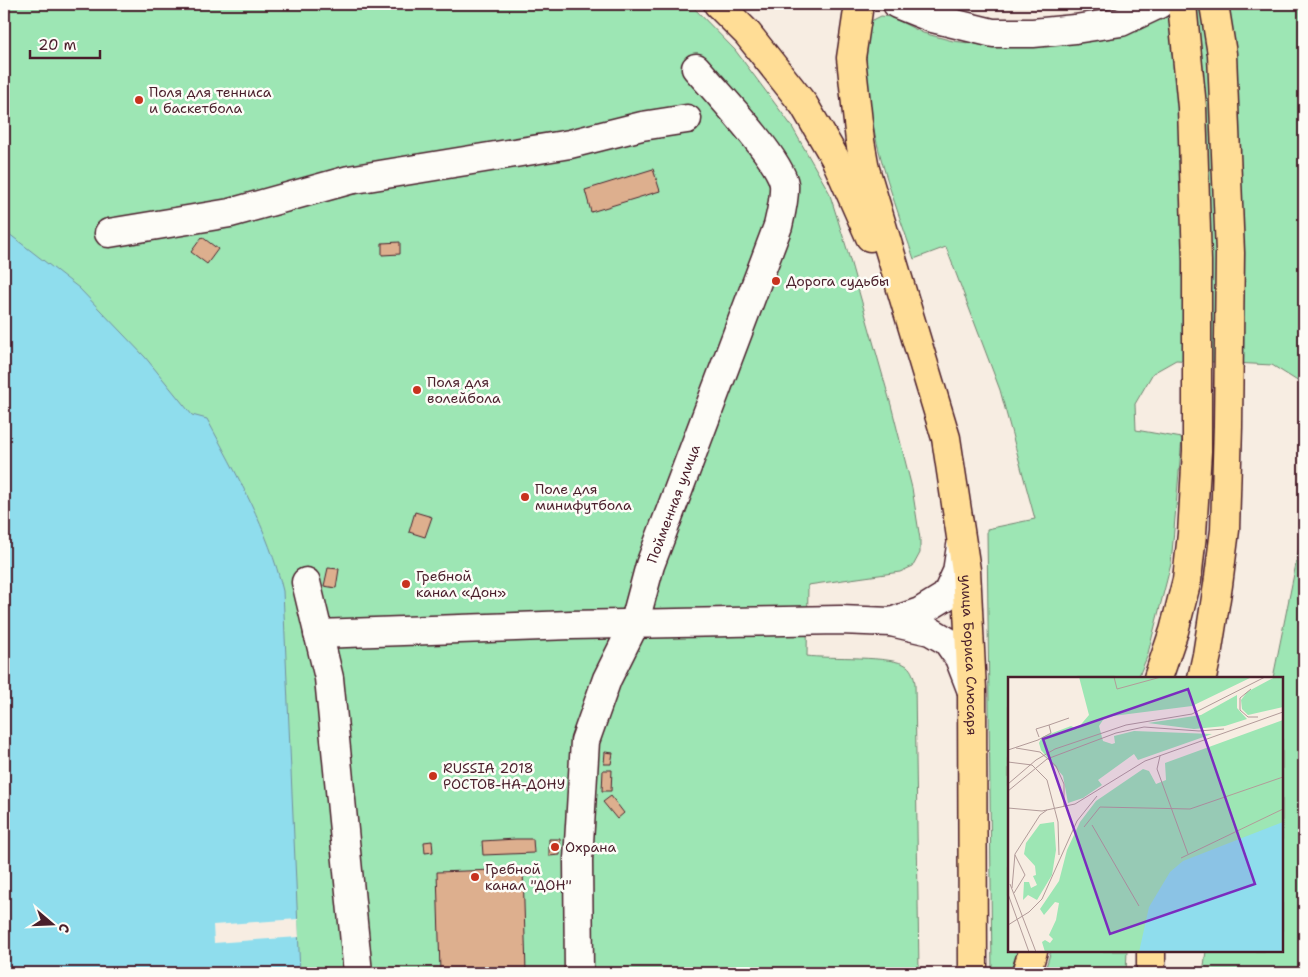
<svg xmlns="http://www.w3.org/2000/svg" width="1308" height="977" viewBox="0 0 1308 977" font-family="'Shantell Sans',sans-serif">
<rect width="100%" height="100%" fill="#f7ede2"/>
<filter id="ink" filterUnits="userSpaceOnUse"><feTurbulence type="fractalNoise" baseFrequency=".02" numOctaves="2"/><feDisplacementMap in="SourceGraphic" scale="10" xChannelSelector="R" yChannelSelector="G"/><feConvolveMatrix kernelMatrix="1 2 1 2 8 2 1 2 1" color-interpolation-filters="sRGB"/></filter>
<g filter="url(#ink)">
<g fill="#9de6b4" stroke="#748270">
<path d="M4 4H690L735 50 791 125 829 192 846 246 891 405 912 488 920 539V553L913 566 900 572 808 585 807 656C828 659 893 655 907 666 912 670 914 677 915 683L919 973H4Z"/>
<path d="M1170 4H1304V223L1301 227 1304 232V399L1299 382 1272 365 1176 360 1153 373 1135 404 1136 430 1182 438 1171 564 1147 657 1138 678H1009V951H1019L1011 973H992L987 529 1035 519 1000 390 946 247 914 259C890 188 853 97 871 21L881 16 891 17 923 33 953 41 993 46Z"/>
<polygon points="1304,499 1304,973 1203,973 1206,951 1282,951 1282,678 1273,678 1298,554"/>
<polygon points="1051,951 1127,951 1126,973 1044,973"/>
</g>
<path fill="#8fdded" stroke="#73919f" d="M4 230 79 288 145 357 192 415 207 419C236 473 269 531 283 591L300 973H4Z"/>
<polygon fill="#f7ede2" points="298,919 299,937 214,943 213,925"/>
<g fill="#ddaf8e" stroke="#4a1f2b">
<polygon points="653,169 660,191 591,212 585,190"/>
<polygon points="202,237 218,249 207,264 191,252"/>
<polygon points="400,242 400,254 382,255 382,243"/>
<polygon points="415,512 432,517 425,537 409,532"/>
<polygon points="328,568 339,569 336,588 324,586"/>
<polygon points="605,752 613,753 611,764 604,764"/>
<polygon points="603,770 612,770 611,791 602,791"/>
<polygon points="611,796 624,813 617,819 603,802"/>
<polygon points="516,839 533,839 534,853 483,855 482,841"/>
<polygon points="549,839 560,839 560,855 549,856"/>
<polygon points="432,841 433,852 425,853 424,842"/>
<polygon points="523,869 526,973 427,973 427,971 440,971 437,872"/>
</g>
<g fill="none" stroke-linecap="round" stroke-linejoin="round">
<g stroke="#4a1f2b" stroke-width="31">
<g id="minor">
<polyline points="897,4 932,18 993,33 1033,33 1075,29 1121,22 1159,4"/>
<polyline points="109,233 230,213 349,180 570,144 642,126 687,119"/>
<polyline points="306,582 329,678 358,973"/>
<polyline points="891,622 920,612 946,596 957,572 961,546"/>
<polyline points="318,634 571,625 840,620 891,622 930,631 947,641 959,658 971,689"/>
<path id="s1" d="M579 973 578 860 585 741 607 679 634 625 650 565 778 226C781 213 785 198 784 184 780 159 715 90 696 68"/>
</g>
</g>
<g stroke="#4a1f2b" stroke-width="31">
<g id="major">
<polyline points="718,4 747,33 804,105 835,158 870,237"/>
<path id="s2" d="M859 4 851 58 860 141 865 169 946 438 966 570 972 690 973 973"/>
<polyline points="1158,678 1174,631 1187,580 1192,534 1197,451 1197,261 1192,107 1182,4"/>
<polyline points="1202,678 1207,655 1218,585 1225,530 1228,426 1230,253 1222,54 1214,4"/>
<polyline points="1151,951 1151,973"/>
<polyline points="1026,973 1033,951"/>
</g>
</g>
<use href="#minor" stroke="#fdfcf7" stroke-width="28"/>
<use href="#major" stroke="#ffdd96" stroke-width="28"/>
</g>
</g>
<g fill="#c8321e" stroke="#fdfcf7" stroke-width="2">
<circle cx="139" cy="100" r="5"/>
<circle cx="776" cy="281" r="5"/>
<circle cx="417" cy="390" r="5"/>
<circle cx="525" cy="497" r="5"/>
<circle cx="406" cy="584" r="5"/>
<circle cx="433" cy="776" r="5"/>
<circle cx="555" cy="847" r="5"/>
<circle cx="475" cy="877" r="5"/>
</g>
<g text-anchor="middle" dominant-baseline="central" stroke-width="5" stroke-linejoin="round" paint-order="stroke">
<g font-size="14" fill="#4a1f2b" stroke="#fdfcf7" text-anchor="start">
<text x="149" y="92">Поля для тенниса<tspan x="149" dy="16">и баскетбола</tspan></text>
<text x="786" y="281">Дорога судьбы</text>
<text x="427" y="382">Поля для<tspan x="427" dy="16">волейбола</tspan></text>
<text x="535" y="489">Поле для<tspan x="535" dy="16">минифутбола</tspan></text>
<text x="416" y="576">Гребной<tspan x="416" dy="16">канал «Дон»</tspan></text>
<text x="443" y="768">RUSSIA 2018<tspan x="443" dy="16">РОСТОВ-НА-ДОНУ</tspan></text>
<text x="565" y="847">Охрана</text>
<text x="485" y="869">Гребной<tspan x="485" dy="16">канал "ДОН"</tspan></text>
</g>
<g font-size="14" fill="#4a1f2b" stroke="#fdfcf7">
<text stroke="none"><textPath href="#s1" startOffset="486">Пойменная улица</textPath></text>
<text stroke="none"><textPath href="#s2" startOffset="666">улица Бориса Слюсаря</textPath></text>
</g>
</g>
<g transform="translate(1008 677)">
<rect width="275" height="275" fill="#f7ede2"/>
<path d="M71 0H244L184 29 97 40 91 49 95 64 104 67 107 66 106 59 126 54 204 57 130 83 126 77 90 103 94 108 75 121 60 126 55 99 33 73 31 66 34 60 63 49 69 52 81 38ZM267 0H275V30L240 38 234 32 233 23 239 15ZM229 18V31L239 42 217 49 186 52 140 46 193 38ZM275 43V275H37L34 265 37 263 42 266 45 262 41 258 48 243 51 226 47 225 36 238 32 232 51 204 59 173 72 145 88 124 135 92 141 94 148 107 158 103 157 86ZM46 145 48 173 44 198 29 223 20 218 15 223 16 205H21L23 211 29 208 25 199 28 198 27 189 16 177 18 166 32 147Z" fill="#9de6b4"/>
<path d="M275 145V275H131L141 230 162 195 175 184Z" fill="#8fdded"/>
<path fill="none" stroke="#b29b99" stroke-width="1" d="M106 0 109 12 153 0M243 12 232 21V33L240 40H250M31 60 28 52 41 48M8 71 32 75 48 89 56 107V129M0 73 30 63 43 56 41 48 61 41M152 79 149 92 180 177M0 85 24 88 39 103 50 145 51 178M0 107 28 83 47 72 118 48 184 37 257 0M0 114 39 82 108 56 136 50 191 54 216 52M0 131 34 134 67 127 137 84 275 35M84 148 131 229M76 150 92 130 182 132 275 100M173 181 275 132M2 207 28 275M4 211 7 177 32 138 39 133M6 216 17 198 7 178M0 217 21 275M0 248 21 235 34 222 69 144 89 119"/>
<path fill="#7b2cbf" fill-opacity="0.15" stroke="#7b2cbf" stroke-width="2.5" d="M180 12 247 207 102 257 35 62Z"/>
<rect width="275" height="275" fill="none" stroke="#4a1f2b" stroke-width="2.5"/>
</g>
<rect width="1308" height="977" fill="none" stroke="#fdfcf7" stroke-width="20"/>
<rect x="10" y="10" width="1288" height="957" fill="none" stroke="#4a1f2b" stroke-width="2" filter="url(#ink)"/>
<g transform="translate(52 924) rotate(109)" stroke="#fdfcf7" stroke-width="4" paint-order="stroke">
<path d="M0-4L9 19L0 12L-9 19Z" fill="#4a1f2b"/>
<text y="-8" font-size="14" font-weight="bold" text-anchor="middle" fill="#4a1f2b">С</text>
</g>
<path d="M30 50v8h70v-8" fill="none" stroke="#4a1f2b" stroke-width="2.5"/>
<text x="38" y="50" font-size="15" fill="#4a1f2b" stroke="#fdfcf7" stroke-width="4" paint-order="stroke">20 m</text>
</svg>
